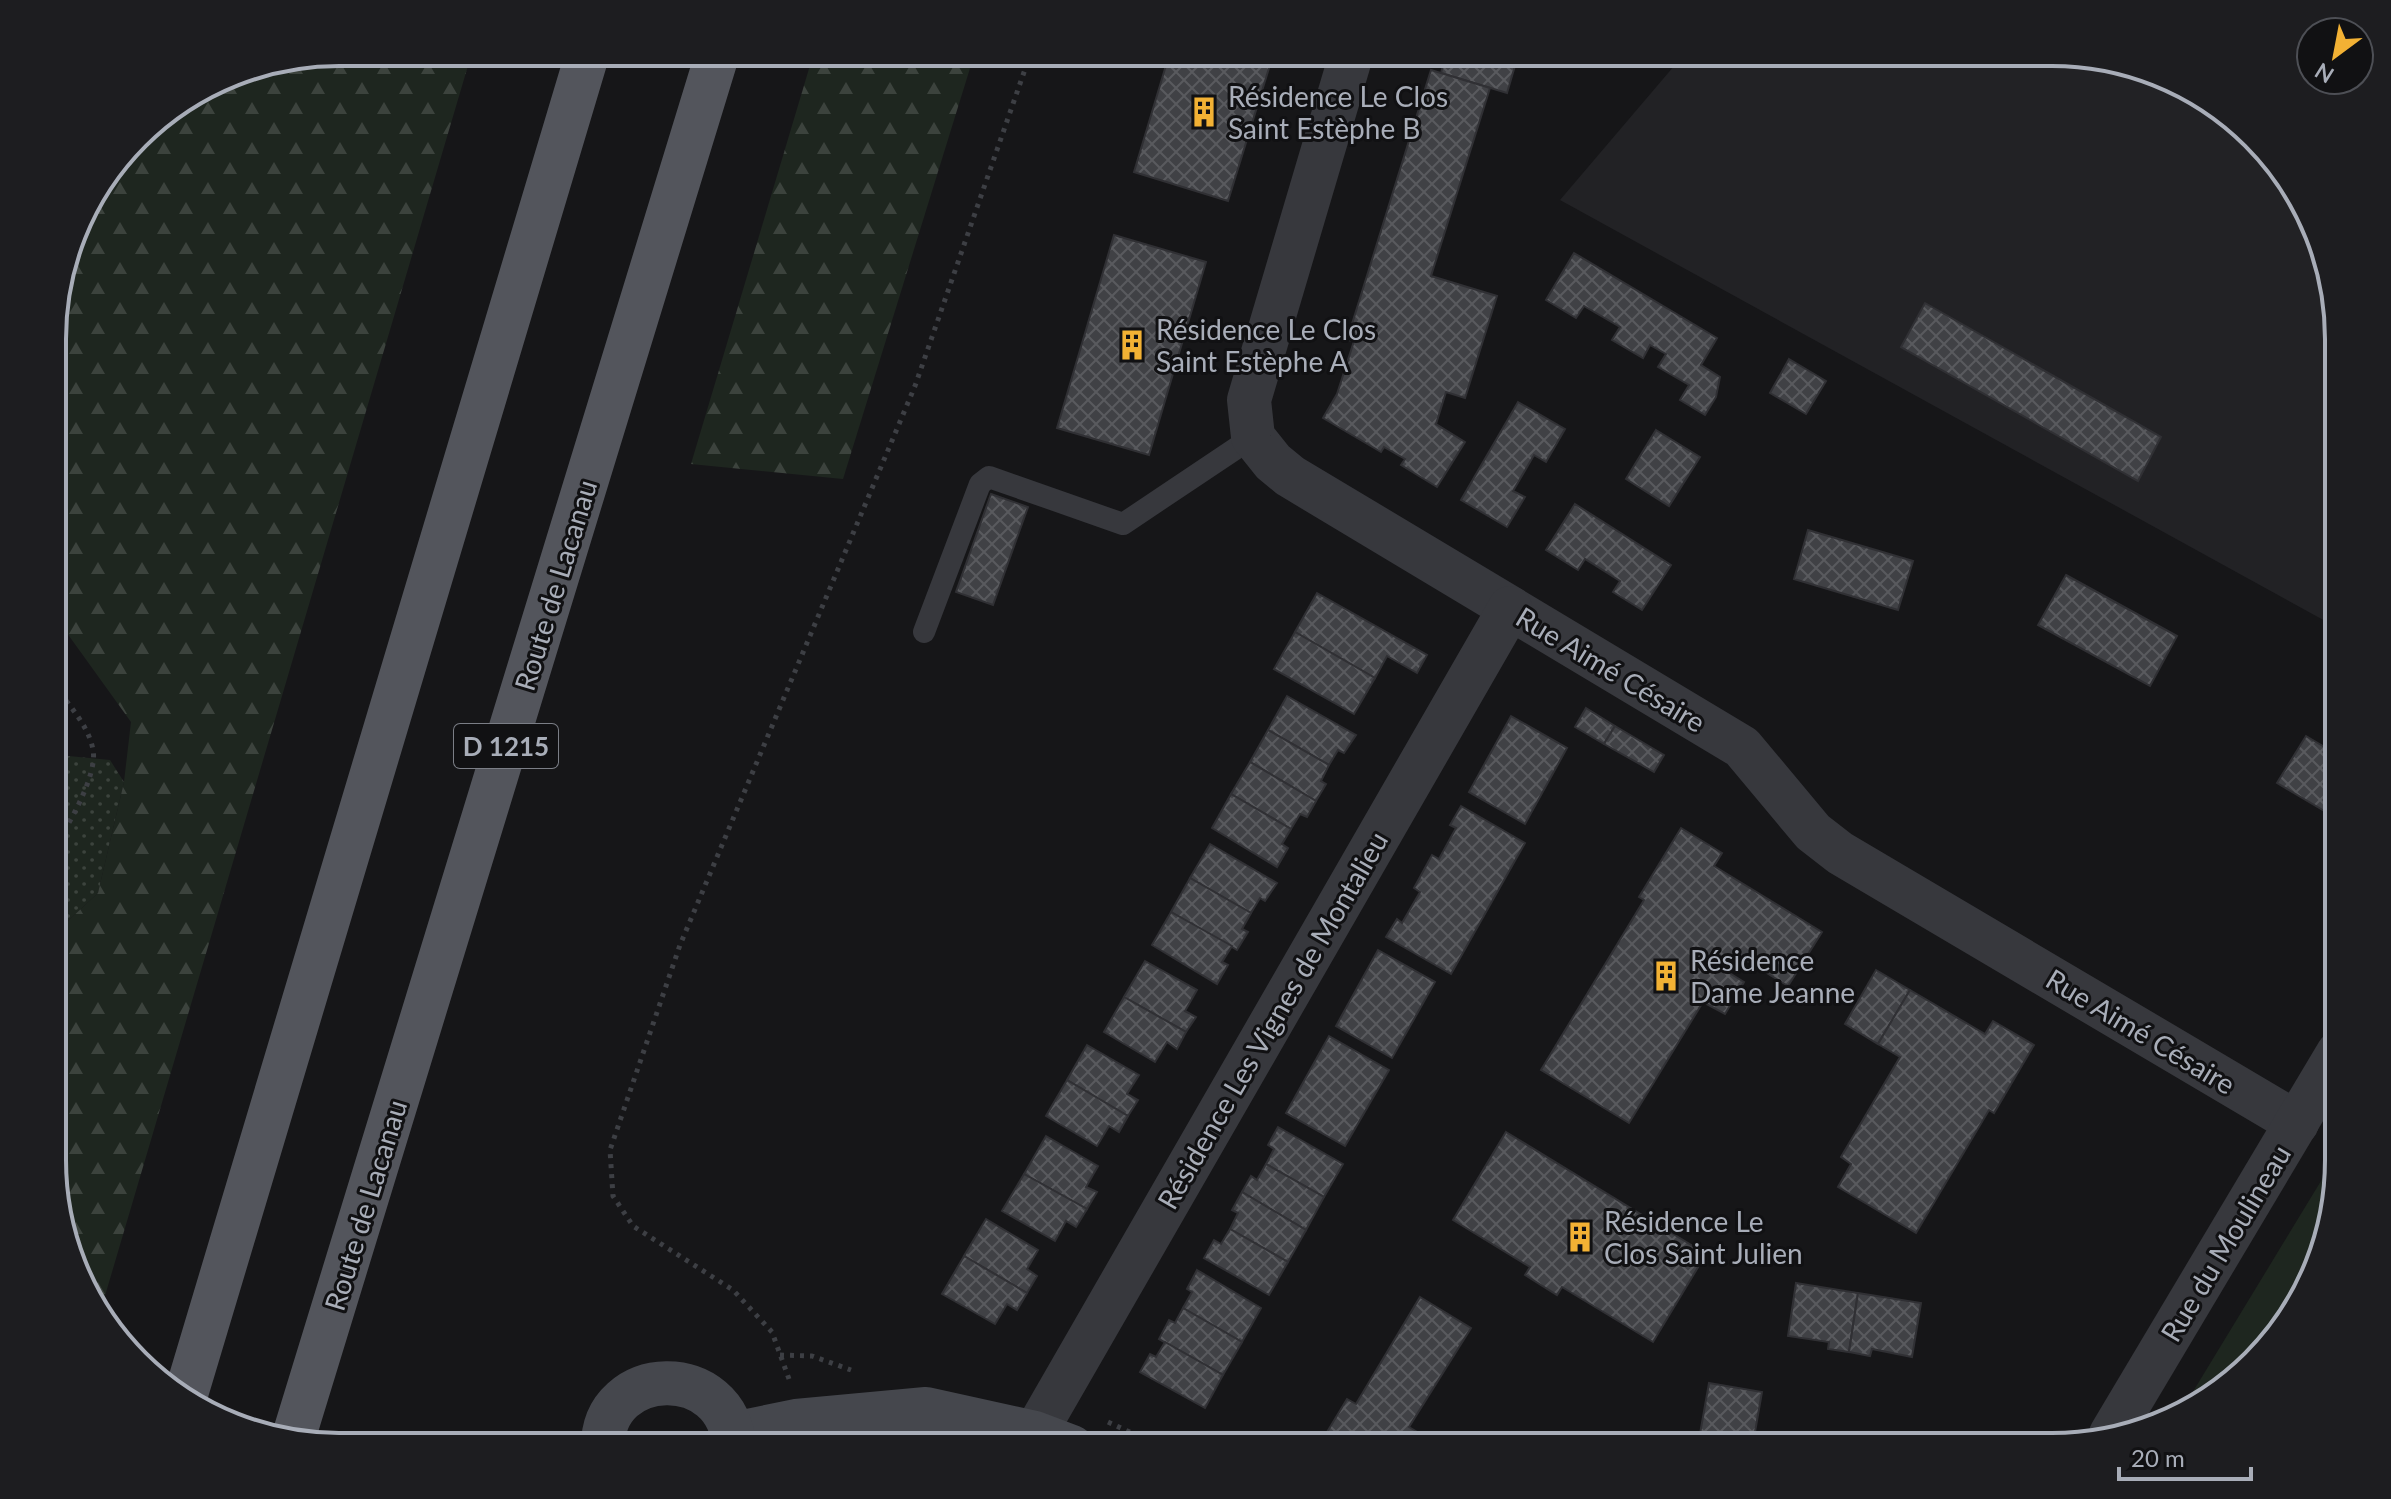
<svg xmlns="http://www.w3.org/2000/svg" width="2391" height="1499" viewBox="0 0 2391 1499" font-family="Lato,sans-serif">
<defs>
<pattern id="grass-dots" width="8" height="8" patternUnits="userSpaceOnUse" patternTransform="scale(2)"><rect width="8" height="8" fill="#1e261f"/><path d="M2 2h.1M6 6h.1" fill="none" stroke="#3c433d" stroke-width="1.8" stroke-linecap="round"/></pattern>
<pattern id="forest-firs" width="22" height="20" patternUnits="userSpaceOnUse" patternTransform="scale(2)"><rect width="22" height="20" fill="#1e261f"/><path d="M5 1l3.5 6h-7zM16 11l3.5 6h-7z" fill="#3c433d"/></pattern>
<pattern id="building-cross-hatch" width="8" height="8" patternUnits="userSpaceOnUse" patternTransform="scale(2)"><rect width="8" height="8" fill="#404145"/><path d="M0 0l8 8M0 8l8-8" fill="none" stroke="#595a5e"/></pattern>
</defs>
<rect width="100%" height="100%" fill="#161618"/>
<polygon fill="#222225" points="1686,52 2052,52 2126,62 2211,100 2300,195 2338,320 2338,628 1560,200"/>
<polygon fill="url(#grass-dots)" points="58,755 110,760 124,782 98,893 54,934 54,765"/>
<g fill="url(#forest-firs)">
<polygon points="339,52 472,52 99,1316 54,1197 54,934 98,893 124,782 131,722 54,615 54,302 82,212 150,124 230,74"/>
<polygon points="814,52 975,52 843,479 691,464"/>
</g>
<polygon fill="#1e261f" points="2338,1153 2338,1178 2291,1319 2195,1409 2180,1413"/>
<g fill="url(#building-cross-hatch)" stroke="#303034" stroke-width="2">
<polygon points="1170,52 1274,52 1228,201 1134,172"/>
<polygon points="1447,52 1519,52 1507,93 1441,73"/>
<polygon points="1431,70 1490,88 1431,276 1497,296 1465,398 1446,392 1436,424 1465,442 1437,487 1401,465 1405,459 1384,447 1381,452 1323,418 1337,394 1354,341 1347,340"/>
<polygon points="1114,235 1206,262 1149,455 1057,428"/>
<polygon points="1574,253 1717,338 1701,365 1720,377 1716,397 1705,415 1680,400 1689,385 1658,367 1666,354 1650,345 1643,358 1612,340 1620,327 1584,306 1576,318 1546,300"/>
<polygon points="1925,303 2161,437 2138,481 1901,347"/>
<polygon points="1789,359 1826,381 1806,414 1770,393"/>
<polygon points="1518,402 1565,429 1546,462 1534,455 1513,491 1525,497 1507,527 1461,500"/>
<polygon points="1656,430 1700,457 1669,506 1626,479"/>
<polygon points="991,494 1028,507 993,605 956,592"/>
<polygon points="1575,504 1671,565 1642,610 1613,592 1620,581 1585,559 1578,570 1546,550"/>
<polygon points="1808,530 1913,561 1898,610 1794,579"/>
<polygon points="2066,575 2177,636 2150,686 2038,625"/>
<polygon points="1317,593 1427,655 1417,673 1387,656 1375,678 1295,632"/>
<polygon points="1295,632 1375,678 1354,714 1274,669"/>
<polygon points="1287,696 1356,735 1344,753 1338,750 1329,765 1268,730"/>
<polygon points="1586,708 1615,726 1604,744 1575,727"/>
<polygon points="1511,716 1567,748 1525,824 1469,792"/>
<polygon points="1615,726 1664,755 1654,772 1604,744"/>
<polygon points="1268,730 1329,765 1321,781 1326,784 1316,801 1250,762"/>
<polygon points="2306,736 2338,755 2338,819 2277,783"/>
<polygon points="1250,762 1316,801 1307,817 1300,814 1291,829 1231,794"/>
<polygon points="1231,794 1291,829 1282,844 1288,848 1277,867 1212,828"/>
<polygon points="1461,806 1525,843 1451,974 1386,937 1397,919 1402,923 1420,892 1414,888 1432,855 1439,859 1456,828 1450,825"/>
<polygon points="1681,828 1722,853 1714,866 1822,932 1788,986 1734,953 1723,969 1744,982 1725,1014 1703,1002 1629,1123 1541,1070 1644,900 1639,897"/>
<polygon points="1210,844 1277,883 1265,901 1260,898 1251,913 1190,878"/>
<polygon points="1190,878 1251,913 1242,929 1248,932 1237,950 1171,912"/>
<polygon points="1171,912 1232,946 1222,962 1228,965 1217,984 1152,945"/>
<polygon points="1378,950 1435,982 1392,1058 1336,1026"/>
<polygon points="1145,961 1197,990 1185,1011 1196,1017 1186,1032 1124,997"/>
<polygon points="1876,970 1910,990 1878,1044 1845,1024"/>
<polygon points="1910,990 1985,1034 1993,1021 2034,1045 1994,1113 1989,1110 1916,1233 1838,1187 1851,1164 1841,1157 1900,1057 1878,1044"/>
<polygon points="1124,997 1186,1032 1177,1049 1167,1042 1155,1062 1104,1032"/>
<polygon points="1329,1036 1389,1070 1345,1146 1286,1113"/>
<polygon points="1087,1045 1139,1075 1127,1094 1138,1100 1128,1116 1067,1080"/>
<polygon points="1067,1080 1128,1116 1119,1132 1109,1126 1097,1146 1046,1116"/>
<polygon points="1278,1127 1343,1164 1324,1197 1266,1164 1274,1149 1268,1145"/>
<polygon points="1506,1132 1706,1254 1653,1342 1562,1287 1557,1295 1525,1275 1530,1267 1453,1220"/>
<polygon points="1046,1136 1098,1166 1086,1187 1097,1192 1087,1209 1024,1174"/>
<polygon points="1266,1164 1324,1197 1306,1230 1242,1192 1251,1176 1257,1180"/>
<polygon points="1024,1174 1087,1209 1076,1227 1066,1221 1055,1241 1002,1211"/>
<polygon points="1242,1192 1306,1230 1288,1262 1230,1229 1238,1213 1232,1210"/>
<polygon points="986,1219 1038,1250 1027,1269 1037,1276 1027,1293 964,1256"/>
<polygon points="1230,1229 1288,1262 1269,1295 1204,1258 1214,1240 1221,1244"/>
<polygon points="964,1256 1027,1293 1017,1310 1007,1304 995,1324 942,1294"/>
<polygon points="1197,1270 1261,1308 1242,1342 1183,1308 1192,1292 1187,1289"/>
<polygon points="1796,1283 1858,1293 1849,1352 1828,1349 1829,1342 1788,1336"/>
<polygon points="1858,1293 1921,1303 1912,1357 1872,1349 1870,1356 1849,1352"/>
<polygon points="1420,1297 1471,1328 1409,1427 1442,1447 1318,1447 1347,1399 1356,1404"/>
<polygon points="1183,1308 1242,1342 1223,1375 1159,1339 1169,1320 1175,1323"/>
<polygon points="1165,1342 1223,1375 1205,1408 1140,1372 1150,1354 1156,1357"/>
<polygon points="1709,1383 1762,1392 1755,1432 1762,1433 1759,1447 1698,1445"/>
</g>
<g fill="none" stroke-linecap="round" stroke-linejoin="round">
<g stroke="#3d3f44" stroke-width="5" stroke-dasharray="4 6" stroke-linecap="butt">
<path d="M54 685C68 704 89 726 93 750 98 774 68 827 54 847"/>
<polyline points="780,1355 812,1356 851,1370"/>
<polyline points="789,1379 772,1332 733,1290 633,1226 613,1196 610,1150 680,945 915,386 1031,52"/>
<polyline points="1108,1422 1162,1447"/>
</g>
<polyline stroke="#37383d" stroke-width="22" points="924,632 980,484 989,477 1123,524 1253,437"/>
<g stroke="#37383d" stroke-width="44">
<polyline points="1352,52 1249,400 1253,437 1273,462 1290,476 1742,747 1813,832 1840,853 2297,1123"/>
<polyline points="1035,1433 1510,608"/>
<polyline points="2111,1434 2338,1053"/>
</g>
<g stroke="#45474d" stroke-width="44">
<polyline points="733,1434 796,1421 926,1409 1035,1433 1072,1447"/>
<path d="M603 1447C602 1364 729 1360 734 1447"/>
</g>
<g stroke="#53555c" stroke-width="44">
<polyline points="184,1401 588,52"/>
<polyline points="293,1439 718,52"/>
</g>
</g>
<defs>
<g id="building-bare" transform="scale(2.4)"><path d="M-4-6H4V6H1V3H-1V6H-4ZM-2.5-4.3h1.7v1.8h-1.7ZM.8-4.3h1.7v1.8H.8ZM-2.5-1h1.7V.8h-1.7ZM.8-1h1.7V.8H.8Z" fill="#f2b134" stroke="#111113" stroke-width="2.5" paint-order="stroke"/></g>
</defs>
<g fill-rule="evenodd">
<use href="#building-bare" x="1204" y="112"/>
<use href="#building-bare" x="1132" y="345"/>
<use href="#building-bare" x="1666" y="976"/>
<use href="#building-bare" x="1580" y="1237"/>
</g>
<g text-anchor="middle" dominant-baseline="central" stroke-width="6" stroke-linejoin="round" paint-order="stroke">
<rect fill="#111113" stroke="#7b7e86" stroke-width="2" x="454" y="724" width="104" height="44" rx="6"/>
<g font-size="26" font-weight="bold" fill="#a8adb8">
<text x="506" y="746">D 1215</text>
</g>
<g font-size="28" fill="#a8adb8" stroke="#111113" text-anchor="start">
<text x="1228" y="96">Résidence Le Clos<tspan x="1228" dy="32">Saint Estèphe B</tspan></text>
<text x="1156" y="329">Résidence Le Clos<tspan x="1156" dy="32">Saint Estèphe A</tspan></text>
<text x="1690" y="960">Résidence<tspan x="1690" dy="32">Dame Jeanne</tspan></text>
<text x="1604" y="1221">Résidence Le<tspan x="1604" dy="32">Clos Saint Julien</tspan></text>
</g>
<g font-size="28" fill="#a8adb8" stroke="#111113">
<text transform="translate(555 585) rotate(-73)">Route de Lacanau</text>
<text transform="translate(1611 669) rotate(31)">Rue Aimé Césaire</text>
<text transform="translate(1272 1020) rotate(-60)">Résidence Les Vignes de Montalieu</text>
<text transform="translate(2141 1031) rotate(31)">Rue Aimé Césaire</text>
<text transform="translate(365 1205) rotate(-73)">Route de Lacanau</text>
<text transform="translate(2225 1243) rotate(-59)">Rue du Moulineau</text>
</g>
</g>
<path d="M0 0H2391V1499H0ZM339 66H2052A273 273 0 0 1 2325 339V1160A273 273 0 0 1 2052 1433H339A273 273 0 0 1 66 1160V339A273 273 0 0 1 339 66Z" fill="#1d1d20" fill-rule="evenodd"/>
<path fill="none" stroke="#a8adb8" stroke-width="4" d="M339 66H2052A273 273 0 0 1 2325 339V1160A273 273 0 0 1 2052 1433H339A273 273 0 0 1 66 1160V339A273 273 0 0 1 339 66Z"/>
<g transform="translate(2335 56) rotate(212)"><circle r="38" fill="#111113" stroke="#4d4f55" stroke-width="2"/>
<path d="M0-6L14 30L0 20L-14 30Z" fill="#f2b134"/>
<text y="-12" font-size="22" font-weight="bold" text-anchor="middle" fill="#a8adb8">N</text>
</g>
<path d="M2119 1467v12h132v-12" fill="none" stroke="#a8adb8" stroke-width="4"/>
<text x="2131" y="1467" font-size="24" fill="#a8adb8" stroke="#111113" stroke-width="6" paint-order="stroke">20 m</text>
</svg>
